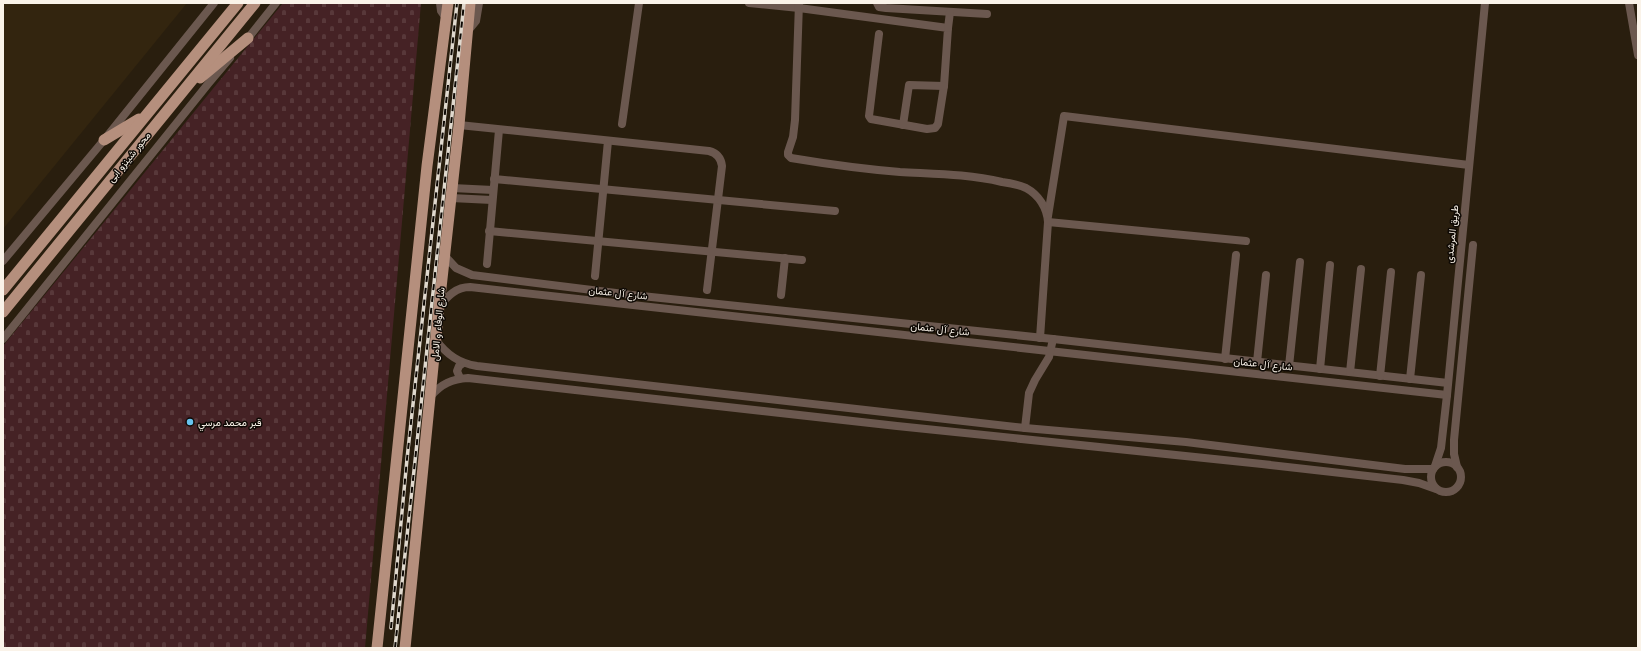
<svg xmlns="http://www.w3.org/2000/svg" width="1641" height="651" viewBox="0 0 1641 651" font-family="'Libre Baskerville',Vazirmatn,serif">
<defs>
<pattern id="cemetery-stones" width="16" height="16" patternUnits="userSpaceOnUse"><rect width="16" height="16" fill="#452225"/><path d="M2 7V4a2 2 0 0 1 4 0v3zM10 15v-3a2 2 0 0 1 4 0v3z" fill="#58383a"/></pattern>
</defs>
<rect width="100%" height="100%" fill="#291e0e"/>
<polygon fill="#33250f" points="3,3 187,3 3,229"/>
<polygon fill="url(#cemetery-stones)" points="283,3 421,3 365,648 3,648 3,346"/>
<g fill="none" stroke-linecap="round" stroke-linejoin="round">
<g stroke="#6b584f" stroke-width="8">
<polyline points="440,3 441,11 446,18"/>
<polyline points="749,3 799,8 948,28 944,86 938,124 935,128 927,129 871,119 869,116 879,34"/>
<path d="M799 3 795 120 793 137 788 152V155L791 158C827 164 863 169 900 172 934 174 968 174 1002 182 1010 183 1019 185 1026 188 1039 195 1047 208 1048 222L1040 338"/>
<polyline points="877,3 879,7 886,8 987,14"/>
<polyline points="1629,3 1638,55"/>
<polyline points="948,28 950,12"/>
<polyline points="467,32 476,21 479,3"/>
<polyline points="245,42 276,3"/>
<polyline points="622,124 639,3"/>
<path d="M459 125 709 151C717 153 721 158 722 166L707 290"/>
<polyline points="903,125 909,85 944,86"/>
<polyline points="494,179 835,211"/>
<polyline points="452,188 493,190"/>
<polyline points="451,198 492,200"/>
<polyline points="1048,216 1064,116 1469,165"/>
<polyline points="1048,222 1246,241"/>
<polyline points="489,231 802,260"/>
<polyline points="444,255 456,268 472,275 632,295 1053,339 1448,383"/>
<polyline points="3,261 104,140 214,3"/>
<polyline points="487,264 499,130"/>
<polyline points="595,276 608,141"/>
<polyline points="781,295 785,258"/>
<path d="M439 306C448 296 456 287 470 287L1447 395"/>
<polyline points="3,339 208,84 230,58"/>
<path d="M436 340C447 355 459 363 477 366L1025 428 1186 442 1405 469H1433"/>
<polyline points="1225,359 1236,255"/>
<polyline points="1257,362 1266,275"/>
<polyline points="1289,366 1300,262"/>
<polyline points="1320,369 1330,265"/>
<polyline points="1350,372 1361,269"/>
<polyline points="1380,376 1391,272"/>
<polyline points="460,378 457,371 459,366 463,363"/>
<polyline points="1410,379 1421,275"/>
<path d="M431 396C441 384 452 379 468 378L897 426 1262 464 1403 480 1419 483 1436 489"/>
<polyline points="1025,428 1029,393 1035,380 1049,357 1053,339"/>
<circle cx="1446" cy="477" r="15"/>
<polyline points="1435,466 1441,448 1447,395 1485,3"/>
<polyline points="1457,467 1454,454 1454,440 1473,245"/>
</g>
<g stroke="#b58f7d" stroke-width="11">
<polyline points="200,78 248,38"/>
<polyline points="104,140 139,119"/>
<polyline points="3,290 238,3"/>
<polyline points="3,312 255,3"/>
<polyline points="377,648 427,166 448,3"/>
<polyline points="405,648 439,306 459,125 470,3"/>
</g>
<g stroke="#e0d9ce" stroke-width="3.5">
<g id="rail">
<polyline points="391,628 407,459 457,3"/>
<polyline points="395,648 464,3"/>
</g>
</g>
<use href="#rail" stroke="#0e0904" stroke-width="2" stroke-dasharray="6" stroke-linecap="butt"/>
</g>
<circle fill="#67c4ef" stroke="#0e0904" stroke-width="1.5" cx="190" cy="422" r="4"/>
<g text-anchor="middle" dominant-baseline="central" stroke-width="3" stroke-linejoin="round" paint-order="stroke">
<g font-size="10" fill="#faf3e9" stroke="#0e0904">
<text transform="translate(129 157) rotate(-51)">محور شينزو ابى</text>
<text transform="translate(1452 234) rotate(-84)">طريق المرشدى</text>
<text transform="translate(618 293) rotate(6)">شارع آل عثمان</text>
<text transform="translate(438 324) rotate(-85)">شارع الوفاء و الامل</text>
<text transform="translate(940 329) rotate(6)">شارع آل عثمان</text>
<text transform="translate(1263 364) rotate(6)">شارع آل عثمان</text>
</g>
<g font-size="10" fill="#faf3e9" stroke="#0e0904" text-anchor="start">
<text x="198" y="422">قبر محمد مرسي</text>
</g>
</g>
<rect width="1641" height="651" fill="none" stroke="#faf3e9" stroke-width="8"/>
</svg>
